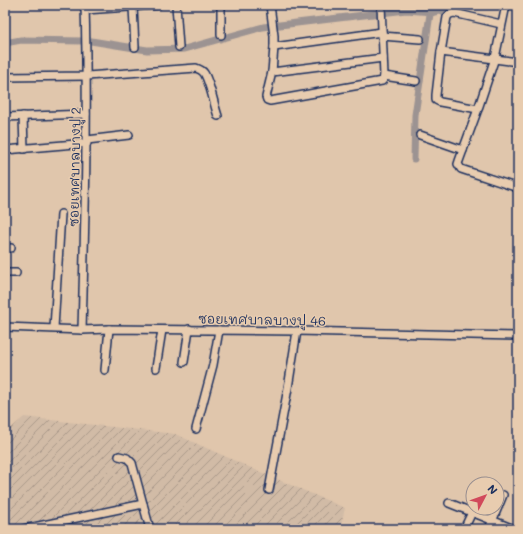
<svg xmlns="http://www.w3.org/2000/svg" width="523" height="534" viewBox="0 0 523 534" font-family="Mali,'Playpen Sans Thai',sans-serif">
<defs>
<pattern id="industrial-furrows" width="10" height="10" patternUnits="userSpaceOnUse"><rect width="10" height="10" fill="#d1bba6"/><path d="M-1 1l2-2M0 10L10 0M9 11l2-2" fill="none" stroke="#a9988a"/></pattern>
</defs>
<rect width="100%" height="100%" fill="#e0c6ac"/>
<filter id="ink" filterUnits="userSpaceOnUse"><feTurbulence type="fractalNoise" baseFrequency=".025" numOctaves="2"/><feDisplacementMap in="SourceGraphic" scale="8" xChannelSelector="R" yChannelSelector="G"/><feConvolveMatrix kernelMatrix="1 2 1 2 8 2 1 2 1" color-interpolation-filters="sRGB"/></filter>
<g filter="url(#ink)">
<polygon fill="url(#industrial-furrows)" points="24,417 175,434 258,471 345,508 340,529 5,529 5,432 7,432"/>
<g fill="none" stroke-linecap="round" stroke-linejoin="round">
<g stroke="#9c9392" stroke-width="7">
<polyline points="91,41 147,50 184,49 263,27 406,10 433,12"/>
<polyline points="5,43 21,40 83,41"/>
<path d="M414 159 415 115 430 14C437 9 444 14 450 5"/>
</g>
<g stroke="#1b2f5e" stroke-width="10">
<g id="minor">
<polyline points="176,5 179,47"/>
<polyline points="221,5 221,35"/>
<polyline points="270,5 274,36 274,47 272,72 266,97 267,100 270,101 382,81 383,80 384,76 381,5"/>
<polyline points="133,7 135,47"/>
<polyline points="85,10 158,5"/>
<polyline points="382,36 420,39"/>
<polyline points="274,47 382,32"/>
<polyline points="441,52 447,17 450,14 454,13 501,24"/>
<polyline points="518,62 441,52 436,95 436,100 440,102 478,109 459,161 458,164 461,169 518,188"/>
<polyline points="272,72 383,58"/>
<polyline points="384,76 416,81"/>
<path d="M5 77 87 76 196 68C199 69 202 70 204 73 210 82 214 105 218 116"/>
<polyline points="478,109 495,58 506,5"/>
<polyline points="23,116 24,149"/>
<polyline points="5,117 86,114"/>
<polyline points="420,135 463,150"/>
<polyline points="87,140 129,135"/>
<polyline points="5,150 87,143"/>
<polyline points="5,248 11,248"/>
<polyline points="5,273 16,273"/>
<polyline points="5,327 82,330 109,329 297,331 518,336"/>
<polyline points="54,328 61,214"/>
<path d="M82 330C85 222 88 113 85 5"/>
<polyline points="184,362 189,329"/>
<polyline points="156,368 162,330"/>
<polyline points="105,370 109,329"/>
<polyline points="196,429 213,365 219,330"/>
<polyline points="119,456 127,458 132,463 143,504"/>
<polyline points="269,490 288,388 297,331"/>
<polyline points="449,503 514,529"/>
<polyline points="24,529 143,504 150,529"/>
<polyline points="464,529 474,508"/>
<polyline points="489,529 503,495"/>
</g>
</g>
<use href="#minor" stroke="#e8ccaf" stroke-width="7"/>
</g>
</g>
<g text-anchor="middle" dominant-baseline="central" stroke-width="3" stroke-linejoin="round" paint-order="stroke">
<g font-size="13" fill="#1b2f5e" stroke="#e8ccaf">
<text transform="translate(74 167) rotate(-89)">ซอยเทศบาลบางปู 2</text>
<text transform="translate(262 319) rotate(1)">ซอยเทศบาลบางปู 46</text>
</g>
</g>
<rect width="523" height="534" fill="none" stroke="#e8ccaf" stroke-width="20"/>
<rect x="10" y="10" width="503" height="514" fill="none" stroke="#1b2f5e" stroke-width="1.5" filter="url(#ink)"/>
<g transform="translate(485 496) rotate(49)"><circle r="19" fill="#e8ccaf" stroke="#968d8f"/>
<path d="M0-3L7 15L0 10L-7 15Z" fill="#d1495b"/>
<text y="-6" font-size="11" font-weight="bold" text-anchor="middle" fill="#1b2f5e">N</text>
</g>
</svg>
